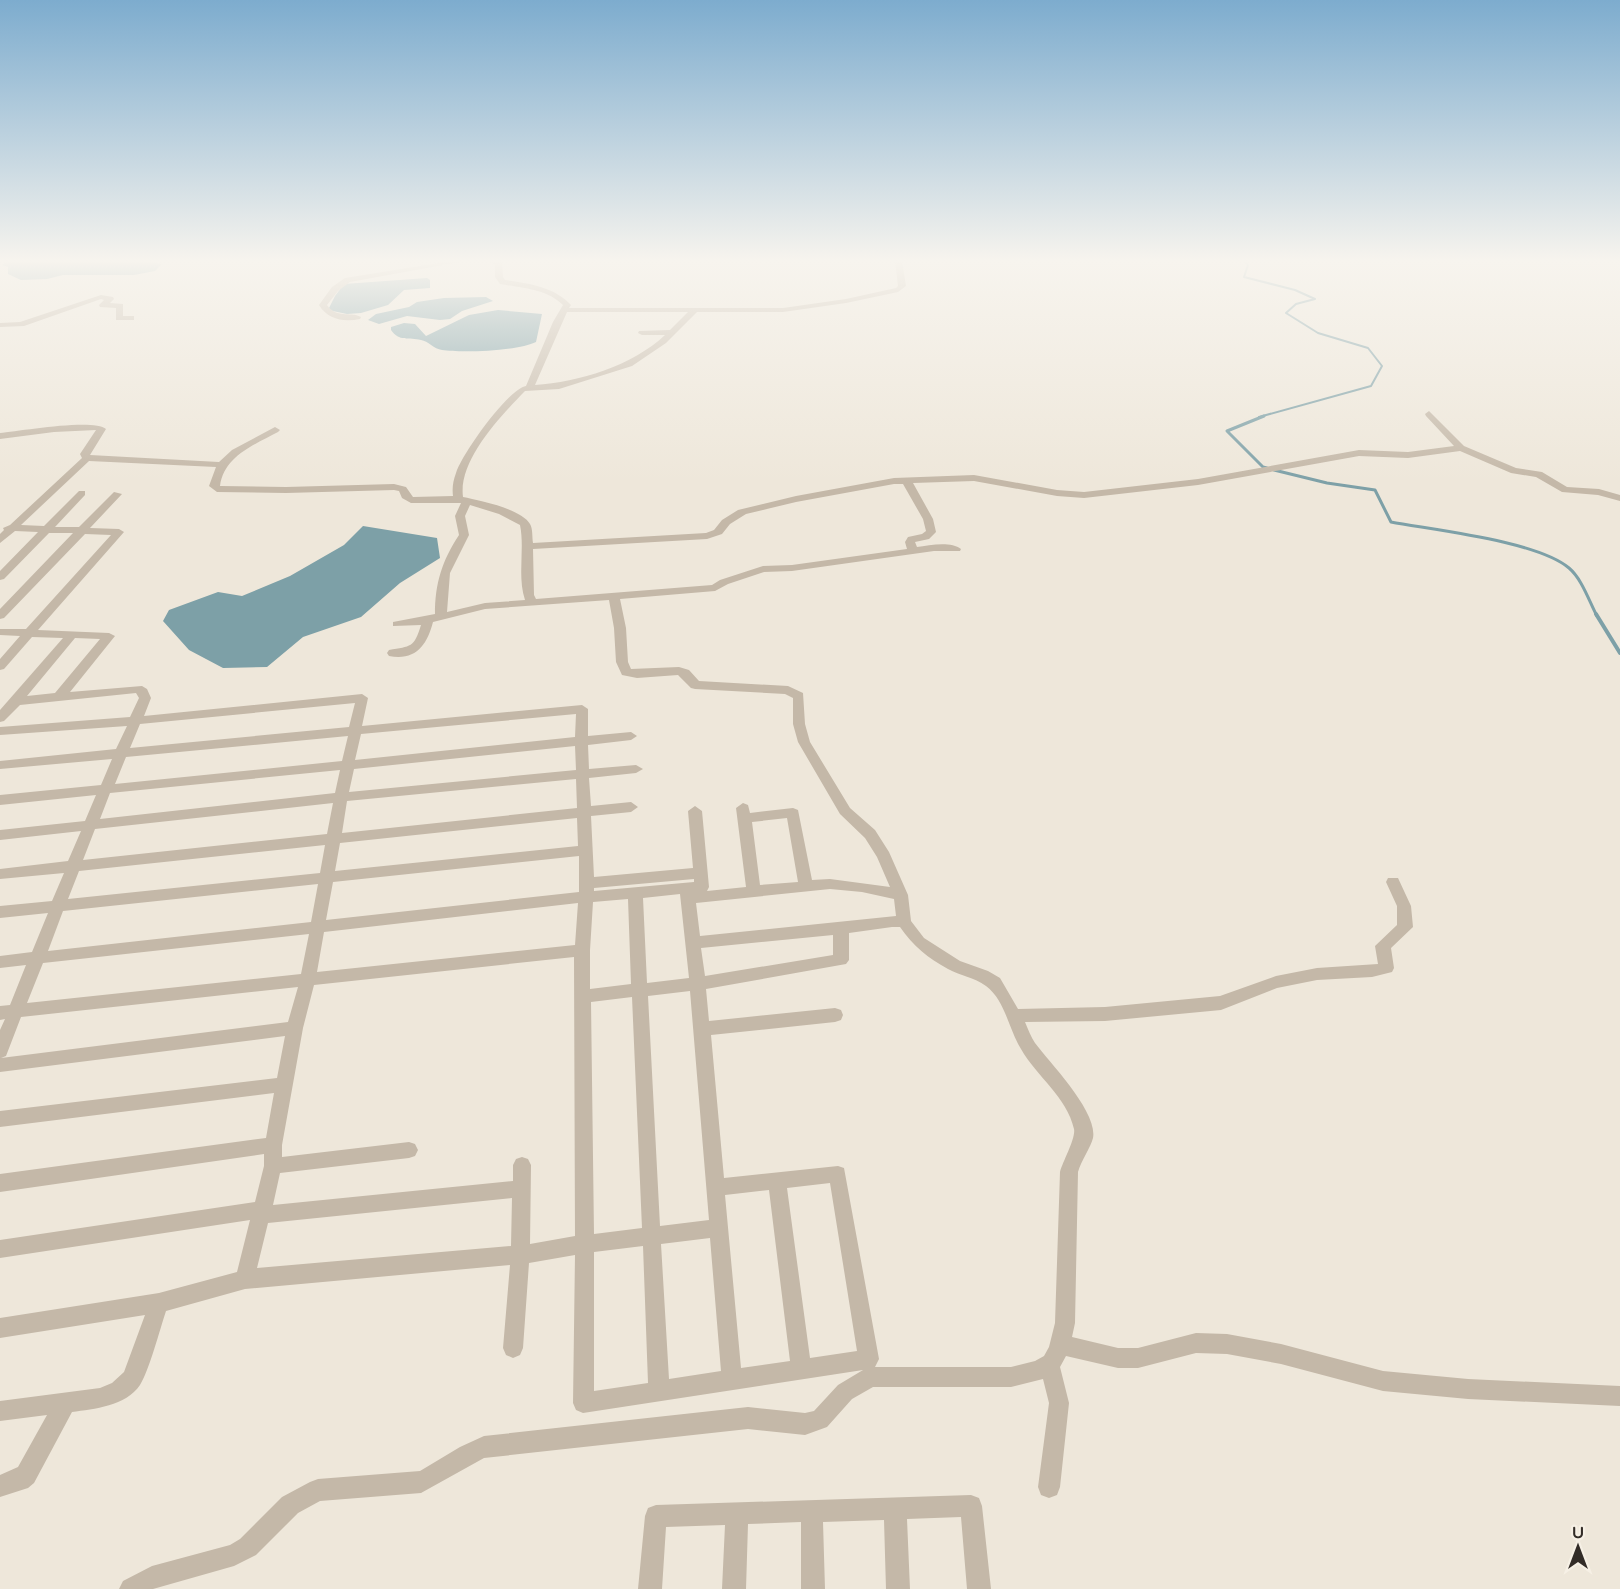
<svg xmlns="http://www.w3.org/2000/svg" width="1620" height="1589" viewBox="0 0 1620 1589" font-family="'Varela Round',sans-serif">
<rect width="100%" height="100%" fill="#eee7da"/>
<g fill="#7da0a7">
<polygon points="7,261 145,261 162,264 155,271 134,275 63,275 47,279 21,280 8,274 8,267 2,265"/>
<polygon points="427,278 430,280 430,288 404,290 388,305 361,313 347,314 328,310 335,296 344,284"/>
<polygon points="486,297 493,301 462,311 450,319 440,320 407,316 379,324 368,320 376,314 409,307 417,302 444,298"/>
<path d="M498 310 542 314 536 342C518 351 462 353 442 350 434 349 428 341 421 340 409 337 399 342 391 330V327L404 323 415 324 426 336 469 315Z"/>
<polygon points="363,526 437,538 440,558 400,583 361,617 303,637 267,667 223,668 189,650 163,621 169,610 218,592 242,596 290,576 344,545"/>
</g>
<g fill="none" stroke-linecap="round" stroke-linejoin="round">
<polyline stroke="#7da0a7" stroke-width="2" points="1245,261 1248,265 1244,277 1295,290 1315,299 1296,304 1286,313 1318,333 1368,348 1382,366 1371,386 1259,417"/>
<g stroke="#7da0a7" stroke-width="3">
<polyline points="1264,416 1227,431 1263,467 1267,468"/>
<path d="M1274 470 1327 483 1375 490 1391 522C1434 530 1537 541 1569 568 1582 579 1589 601 1597 616"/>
</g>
<polyline stroke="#7da0a7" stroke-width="4" points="1596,614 1620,653"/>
<g fill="#c4b8a8" fill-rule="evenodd">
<path d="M451 261H465L350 282 338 291 327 305C337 319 349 311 361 317L360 319C344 322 328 320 319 305L332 287 345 278Z"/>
<path d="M490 261 502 262 503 277 505 280C528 283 555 287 571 305L569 308H783L846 299 896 288 898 286 895 261H902L906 286 898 292 846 303 783 312H697L666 343 632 366 559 389 525 391C501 416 458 460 463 497 478 500 522 509 530 524 533 529 532 537 533 543L706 533 714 530 722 520 738 510 796 496 894 478 974 475 1057 490 1084 492 1198 479 1359 450 1408 452 1454 446 1426 416 1425 414 1429 411 1464 446 1516 468 1542 472 1567 487 1599 489 1620 495V501L1598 495 1562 492 1536 477 1511 473 1460 451 1408 458 1359 456 1198 485 1084 498 1057 496 974 481 913 483 933 519 936 532 929 539 915 542 917 547C930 545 951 541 961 549L960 551H934L792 571 764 572 728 584 715 591 620 599 626 628 628 662 631 669 679 667 689 670 699 681 788 686 803 693 805 724 810 742 850 808 875 830 889 852 908 895 911 921 924 938 960 961 988 971 1000 978 1018 1009 1105 1007 1220 996 1276 976 1317 968 1378 964 1375 946 1397 925V906L1386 882 1388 878H1398L1411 906 1413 927 1391 948 1394 968 1392 972 1372 977 1317 980 1277 988 1221 1010 1105 1021 1025 1022C1028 1029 1031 1037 1035 1043 1050 1063 1098 1112 1093 1138 1091 1147 1081 1161 1078 1172L1075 1323 1072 1337 1118 1348H1138L1196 1333 1227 1334 1281 1344 1383 1371 1468 1379 1620 1386V1406L1468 1399 1383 1391 1281 1364 1227 1354 1196 1353 1138 1368H1118L1066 1356 1060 1367 1069 1403 1060 1487 1057 1495 1049 1498 1041 1495 1038 1487 1049 1403 1043 1379 1011 1387H873L852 1399 827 1427 805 1435 748 1429 484 1458 421 1493 320 1501 298 1513 256 1555 234 1566 153 1589H119L123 1581 152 1566 230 1545 240 1539 282 1497 310 1482 318 1479 420 1471 460 1447 484 1436 748 1407 805 1413 814 1411 838 1385 863 1370 583 1413 576 1410 573 1403 575 1255 529 1263 523 1348 520 1355 513 1358 506 1355 503 1348 510 1265 245 1289 166 1311C160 1329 149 1371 140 1385 126 1406 94 1409 72 1412L34 1483 28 1488 0 1497V1475L18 1467 47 1415 0 1421V1401L100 1388 112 1383 124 1372 145 1315 0 1338V1318L159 1293 237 1272 250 1220 0 1258V1240L255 1202 264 1166V1154L0 1192V1174L266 1138 274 1093 0 1127V1111L277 1078 285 1036 0 1072V1030L5 1019 0 1020V1006L10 1005 26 965 0 968V956L32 952 48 913 0 918V906L52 901 64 873 0 879V869L68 861 81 831 0 840V830L85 821 96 795 0 805V795L101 785 112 759 0 769V761L116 749 127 726 0 735V727L130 717 139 698 136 693 20 705 4 721 0 722V710L63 638 32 637 4 669 0 670V659L20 636 0 635V629H26L111 535 85 534 4 618 0 619V609L73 533H49L4 579 0 580V571L38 532 15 531 0 543V534L4 530 3 528 10 525 82 458 80 454 96 430 54 432 0 439V433C19 431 94 418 106 429L90 455 219 462 232 450 275 427 280 430 278 432C254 445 224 456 220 486L286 487 394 484 406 487 413 497 453 496C452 488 453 481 456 473 462 454 508 389 526 386L553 322 563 305C547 289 522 288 500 284L495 277V265ZM567 312H688L670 330 639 331 638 333 642 335H665C632 366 579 382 535 385ZM89 461 216 467 209 486 217 492 286 493 394 490 399 491 402 498 411 503H461L455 516 459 535C442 561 435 583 435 614L393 622V626L421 625C414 648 411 646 389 650L387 653 389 656C416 661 427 645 433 622L485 609 609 600 614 628 616 662 622 675 637 678 678 675 691 688 695 689 785 694 793 698V724L798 742 840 814 865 838 877 857 890 887 830 879 812 880 798 810 793 808 750 813 748 805 743 803 736 808 746 887 707 891 709 887 702 811 695 806 688 811 693 868 594 877 591 816 631 812 638 807 631 802 591 806 589 778 636 773 643 769 636 765 589 769 588 745 631 740 637 736 631 732 588 736V709L582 705 362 726 368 698 362 694 144 716 151 698 147 689 142 686 70 692 115 636 109 633 38 630 124 532 119 529 90 528 122 494 114 492 79 527H55L85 495V491H79L44 526 21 525ZM894 484H903L923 519 926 531 922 534 908 537 905 542 907 549 792 565 763 566 720 580 712 585 536 599 534 595 533 549 707 539 722 534 730 524 746 514 796 502ZM470 505 499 514 520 525C525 549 517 576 525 600L485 603 447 612 450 573 469 535 465 516ZM75 638 100 639 55 693 27 696ZM355 703 349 727 130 748 140 724ZM576 714 575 737 355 760 361 734ZM348 736 342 761 115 784 126 757ZM575 746 576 770 349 792 354 769ZM340 770 335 793 100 819 110 793ZM576 779 577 808 342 833 347 801ZM333 803 327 834 83 860 95 829ZM577 818 578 846 335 871 340 843ZM787 818 798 882 760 885 752 822ZM325 845 320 873 68 899 79 871ZM579 856V892L326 920 333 882ZM694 879V882L594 891V888ZM318 884 311 922 48 951 63 911ZM830 889 862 892 894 899 896 916 700 936 696 903ZM680 894 689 978 647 983 643 898ZM628 899 631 984 590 989V950L593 902ZM578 903 575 945 317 972 324 932ZM892 927H900C913 946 928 958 948 969 960 976 974 977 986 986 1005 1000 1009 1030 1021 1049 1037 1077 1067 1097 1074 1129 1076 1138 1063 1161 1060 1172L1055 1323 1049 1347 1044 1356 1035 1361 1011 1367H875L879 1359 844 1168 838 1166 724 1178 711 1035 835 1022 841 1020 843 1015 841 1010 835 1008 709 1021 706 989 846 964 849 960V933ZM309 934 301 974 27 1003 43 963ZM833 935V955L705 976 701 948ZM574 957 575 1236 530 1244 531 1165 528 1159 522 1157 516 1159 513 1165V1181L273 1205 280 1173 409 1158 415 1156 418 1150 415 1144 409 1142 282 1157V1145L303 1028 314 985ZM298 987 288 1022 1 1058 6 1056 21 1017ZM690 991 709 1220 660 1226 648 996ZM632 997 642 1228 594 1234 591 1002ZM830 1183 857 1351 810 1358 787 1188ZM769 1190 790 1361 741 1368 725 1195ZM512 1198 511 1246 257 1268 268 1223ZM710 1238 721 1371 669 1379 661 1244ZM643 1246 648 1383 594 1391V1252Z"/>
<polygon points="101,295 113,297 114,299 110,303 123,304 123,316 134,316 134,320 116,320 116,308 100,307 99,305 104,300 101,299 24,326 0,327 0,323 20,322"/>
<polygon points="971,1495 979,1498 982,1506 991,1589 967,1589 961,1517 907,1519 910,1589 886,1589 884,1520 823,1522 825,1589 801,1589 801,1522 748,1524 746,1589 722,1589 725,1525 666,1527 662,1589 638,1589 645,1516 648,1508 656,1505"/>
</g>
</g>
<linearGradient id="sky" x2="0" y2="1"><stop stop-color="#7dacce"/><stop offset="0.54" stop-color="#f7f4ee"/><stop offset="1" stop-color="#f7f4ee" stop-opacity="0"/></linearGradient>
<rect width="1620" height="483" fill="url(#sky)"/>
<g transform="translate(1578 1547)" stroke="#f6f0e5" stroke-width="4.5" paint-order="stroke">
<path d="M0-4.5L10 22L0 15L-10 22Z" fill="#322c27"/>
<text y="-9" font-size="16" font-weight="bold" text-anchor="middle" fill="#322c27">U</text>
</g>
</svg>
